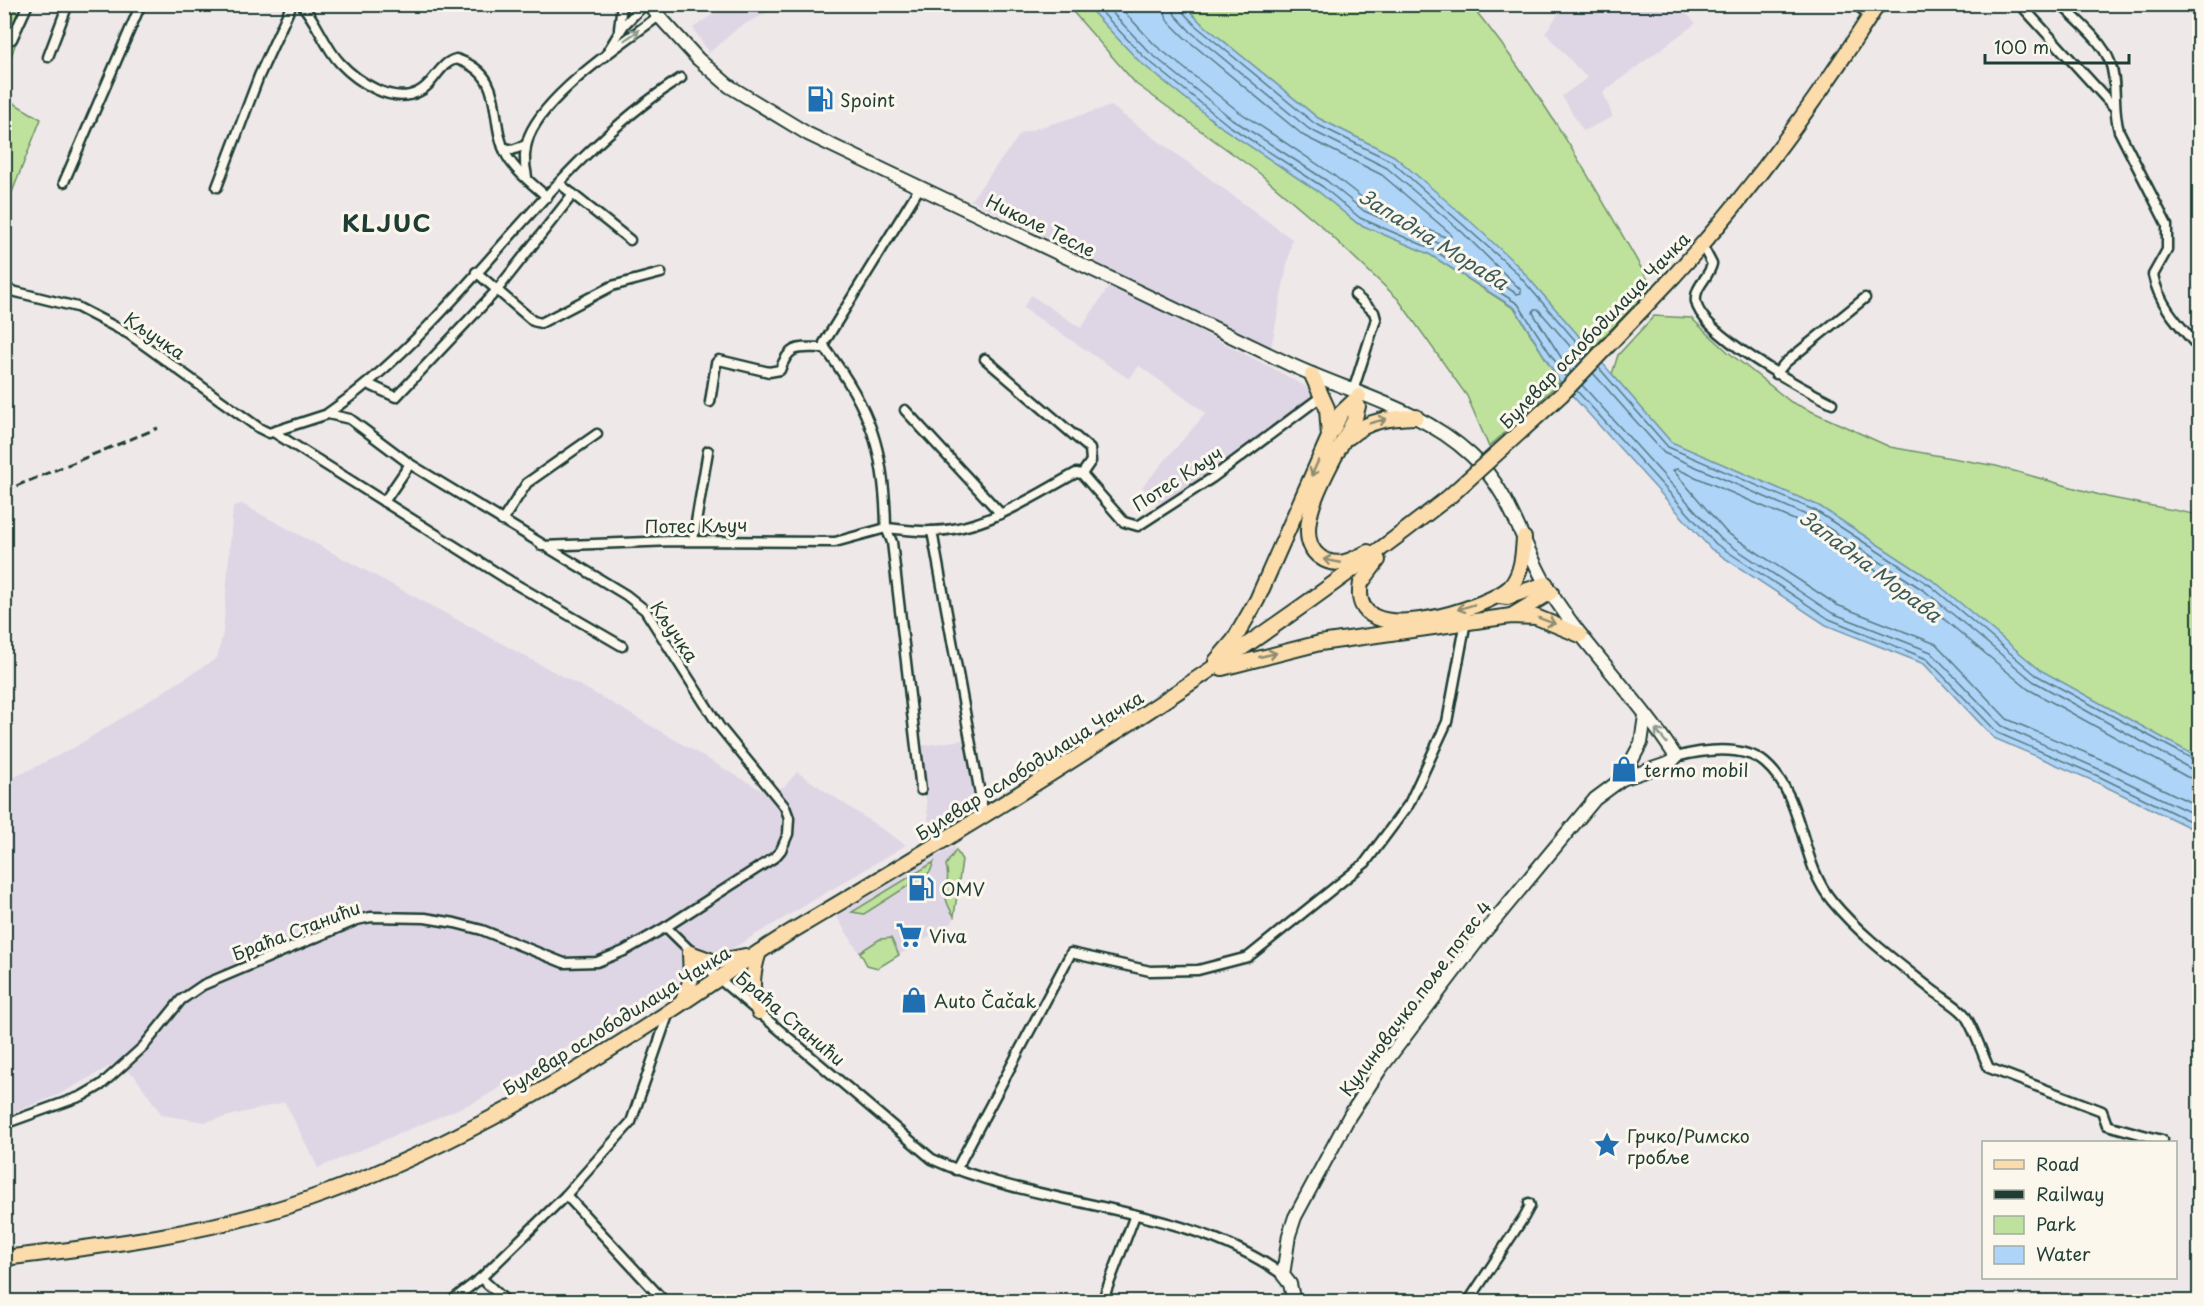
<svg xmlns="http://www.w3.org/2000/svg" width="2204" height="1306" viewBox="0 0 2204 1306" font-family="'Playpen Sans',sans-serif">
<rect width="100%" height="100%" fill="#eee8e9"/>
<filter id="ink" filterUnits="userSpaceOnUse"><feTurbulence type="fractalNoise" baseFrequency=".0167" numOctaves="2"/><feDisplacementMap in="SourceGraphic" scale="12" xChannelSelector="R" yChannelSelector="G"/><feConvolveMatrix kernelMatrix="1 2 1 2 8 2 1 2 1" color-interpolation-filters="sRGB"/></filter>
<g filter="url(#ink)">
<g fill="#dfd6e5">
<polygon points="726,5 726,4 782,5 739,27 709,53 693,28"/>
<polygon points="1551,5 1677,5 1696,23 1603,92 1613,117 1583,131 1562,96 1587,78 1545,33 1559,13"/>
<polygon points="1111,106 1292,239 1271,349 971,200 1021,133"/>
<polygon points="1110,285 1278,371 1322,396 1166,507 1142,487 1206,413 1139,366 1129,379 1023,308 1031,295 1081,328"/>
<polygon points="242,504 605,699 761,790 784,787 797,772 906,845 479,1100 318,1168 285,1102 205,1122 162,1115 134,1075 114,1064 58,1095 5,1116 5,782 75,747 217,658 223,632 233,506"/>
<polygon points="969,739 981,807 930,836 920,746"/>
<polygon points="954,846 962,860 953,922 878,968 867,965 836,916"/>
</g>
<g fill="#bee29c" stroke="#6e9068" stroke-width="1.5">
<polygon points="1067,5 1086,5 1140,62 1224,129 1319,192 1357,223 1429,254 1515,309 1560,382 1489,447 1467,396 1398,299 1319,224 1258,172 1136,84"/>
<path d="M1184 5H1471C1542 91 1597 190 1652 287L1591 350 1518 266 1394 156 1318 118 1200 22Z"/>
<polygon points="5,7 26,15 5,73"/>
<polygon points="5,98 41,119 5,210"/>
<polygon points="1654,316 1691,318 1728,352 1791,402 1890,447 1996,466 2107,497 2199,515 2199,758 2040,670 1935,582 1819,506 1671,442 1612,374 1618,355"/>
<path d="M956 850 962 860 954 916C936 887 953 889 946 865Z"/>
<polygon points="934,862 930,872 864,914 852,912"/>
<polygon points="891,938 899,955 878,968 867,965 860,952 880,939"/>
</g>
<polygon fill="#aed4f8" stroke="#7598aa" stroke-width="1.5" points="1086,5 1184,5 1200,22 1318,118 1394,156 1470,221 1518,266 1671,442 1819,506 1935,582 2040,670 2199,758 2199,832 2096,782 1994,738 1924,664 1826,625 1711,549 1560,382 1515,308 1429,254 1357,223 1319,192 1224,129 1140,62"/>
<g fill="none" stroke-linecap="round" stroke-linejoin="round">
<g stroke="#587982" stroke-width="1.5">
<polyline points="1094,4 1144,57 1228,125 1323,187 1360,218 1432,249 1518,304 1566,378"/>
<polyline points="1104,4 1149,52 1232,119 1327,181 1364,211 1436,242 1517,294 1521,293 1521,290 1461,231 1387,168 1309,129 1191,32 1175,15 1172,4"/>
<polyline points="1117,4 1155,45 1238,111 1332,174 1369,203 1447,238 1451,238 1450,233 1382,175 1304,136 1185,38 1167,20 1163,4"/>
<polyline points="1180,4 1181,10 1196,26 1314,123 1391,161 1514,270 1588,355"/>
<polyline points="1599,368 1668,447 1816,511 1931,586 2036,675 2200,763"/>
<polyline points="1571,373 1533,313 1534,309 1538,309 1582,360"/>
<polyline points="1593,373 1664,453 1813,518 1926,592 2033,681 2191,769 2200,771"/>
<polyline points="1582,385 1721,539 1832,613 1931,652 2002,726 2101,770 2200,817"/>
<polyline points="1577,391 1716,544 1829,619 1927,659 1998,733 2098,776 2200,826"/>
<polyline points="2200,780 2187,777 2028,689 1921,600 1808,526 1677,469 1673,470 1726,532 1837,605 1936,644 2007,719 2105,761 2200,807"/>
</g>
<g stroke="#1f3d34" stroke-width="13">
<g id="street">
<path d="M301 4C317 21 324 46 340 63 357 81 392 105 418 92 434 85 439 63 456 59 508 75 487 119 507 156 516 172 534 185 547 197"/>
<polyline points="1856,4 1870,16"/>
<polyline points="2020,4 2113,106"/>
<path d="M2061 4C2077 21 2102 40 2110 62 2118 83 2112 108 2119 131L2167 225V250L2153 275C2159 305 2180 326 2200 349"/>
<polyline points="619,29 622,4"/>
<polyline points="12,39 28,4"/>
<polyline points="608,51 624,25 645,4"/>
<polyline points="48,57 68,4"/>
<polyline points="503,147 512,150 526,145"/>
<path d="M527 177C524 164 524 149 529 136 546 94 622 43 659 16"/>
<polyline points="64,182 141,4"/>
<polyline points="560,184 630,240"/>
<polyline points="217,187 259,76 292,4"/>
<path d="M1702 245 1712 264C1709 278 1694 286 1696 302 1701 334 1803 389 1832 403"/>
<polyline points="476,272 533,321 541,323 612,286 661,273"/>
<polyline points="4,289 77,307 129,334 259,428 269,433 328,414 350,419 410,464 626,595 645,610 719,726 785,807 789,818 788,834 781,850 775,857 666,927 624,951 597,962 564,963 482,930 455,923 425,918 371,917 357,920 203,985 181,1000 143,1047 101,1085 82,1096 4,1124"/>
<polyline points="985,359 1090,449 1091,461 1082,474"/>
<polyline points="1776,374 1785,363 1865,298"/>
<polyline points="368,384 396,397 497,290 573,194"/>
<polyline points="1353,391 1376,319 1374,312 1355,295"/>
<path d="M710 402 716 363 719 360 769 372 780 370C790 343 799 348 825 348"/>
<polyline points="905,410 1001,514"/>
<path d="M328 413C462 321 543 166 681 78"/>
<polyline points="275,433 510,581 622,646"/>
<polyline points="384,502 410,464"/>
<polyline points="502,521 527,483 597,434"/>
<polyline points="932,531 984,816"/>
<polyline points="693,540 708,451"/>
<path d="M542 546 673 541 835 542 886 528C885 452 871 409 825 348L824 343 920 187"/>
<path d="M1676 757C1701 750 1743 744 1765 763 1805 797 1799 862 1832 901 1860 935 1897 962 1931 989 1941 997 1956 1005 1964 1014 1975 1029 1981 1052 1989 1068L2102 1111 2107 1125 2162 1140 2161 1142"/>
<path d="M921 790 892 542 886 528C901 529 917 532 932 531 985 530 1032 497 1076 473L1082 474 1124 522 1138 526 1212 478 1322 396"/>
<path d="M666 927 718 978 932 1159C1041 1209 1186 1204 1283 1275"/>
<polyline points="956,1170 1071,953 1150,971 1198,970 1248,957 1365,863 1409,804 1447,722 1466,621"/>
<polyline points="566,1195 665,1302"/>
<polyline points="481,1278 507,1302"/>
<polyline points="1295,1298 1305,1302"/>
<polyline points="450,1302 481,1278 566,1195 631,1122 669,1012"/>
<polyline points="1102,1302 1135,1215"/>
<polyline points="1468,1302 1524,1217 1530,1206 1529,1203"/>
</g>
</g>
<g stroke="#1f3d34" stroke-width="16">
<g id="secondary">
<path d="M648 4 698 59 729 86 808 134C968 210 1129 287 1289 364 1351 393 1420 408 1471 455 1513 493 1522 548 1551 593 1588 651 1639 699 1676 757L1670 763 1622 779"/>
<polyline points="1294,1302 1290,1284 1283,1275 1289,1235 1295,1217 1350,1115 1381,1068 1479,939 1595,799 1622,779 1641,743 1645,716"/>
</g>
</g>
<g stroke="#1f3d34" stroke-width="18">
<g id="primary">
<path d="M1674 276C1751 192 1817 100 1878 4"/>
<path d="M1355 401 1358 406 1355 418C1342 448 1283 531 1320 557 1336 569 1353 560 1368 552"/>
<polyline points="1332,432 1341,413 1359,396"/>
<path d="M1349 437C1369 419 1391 418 1416 417"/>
<path d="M1378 560 1361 583C1346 655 1490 608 1511 586 1522 573 1523 554 1524 538"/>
<polyline points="1499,596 1507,597 1546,584"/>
<polyline points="1513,615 1551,592"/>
<polyline points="1216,661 1234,640 1257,600 1329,437 1327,408 1312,375"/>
<polyline points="1222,668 1320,643 1511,616 1536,617 1580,635"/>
<path d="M759 952C752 973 750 991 759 1012"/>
<polyline points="690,953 715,962 745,956"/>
<polyline points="683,1001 691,979 690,953"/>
<path d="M4 1258C106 1246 209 1233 306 1200 434 1156 554 1087 667 1013 709 985 750 957 792 931 1019 797 1243 658 1450 496"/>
</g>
</g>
<use href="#street" stroke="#fbf7ec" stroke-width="8"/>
<use href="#secondary" stroke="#fbf7ec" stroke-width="12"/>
<use href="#primary" stroke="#fddcac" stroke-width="14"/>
<polyline stroke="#1f3d34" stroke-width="3" stroke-dasharray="9 4.5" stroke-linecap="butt" points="4,491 158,428"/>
<g stroke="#1f3d34" stroke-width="18" stroke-linecap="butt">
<polyline id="primary-bridge" points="1450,496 1562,394 1674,276"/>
</g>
<use href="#primary-bridge" stroke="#fddcac" stroke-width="14"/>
</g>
<defs><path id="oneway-shaft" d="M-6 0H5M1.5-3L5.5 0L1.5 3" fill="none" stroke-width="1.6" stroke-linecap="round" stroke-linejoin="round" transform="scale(1.5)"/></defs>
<g stroke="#8d9a90">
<use href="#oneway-shaft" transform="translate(632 35) rotate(-35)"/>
<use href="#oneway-shaft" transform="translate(1661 736) rotate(-129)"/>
</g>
<g stroke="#8e8c70">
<use href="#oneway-shaft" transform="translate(1378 421) rotate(-15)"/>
<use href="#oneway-shaft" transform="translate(1315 468) rotate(114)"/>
<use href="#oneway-shaft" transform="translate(1332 561) rotate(-169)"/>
<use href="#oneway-shaft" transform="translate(1466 607) rotate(163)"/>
<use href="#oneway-shaft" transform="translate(1547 621) rotate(21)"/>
<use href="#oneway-shaft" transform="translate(1268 655) rotate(-13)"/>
</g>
</g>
<defs>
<g id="fuel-bare" transform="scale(2.07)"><path d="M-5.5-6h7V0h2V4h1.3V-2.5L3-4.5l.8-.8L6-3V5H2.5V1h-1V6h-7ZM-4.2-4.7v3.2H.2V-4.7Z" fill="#1f6fb2" stroke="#fbf7ec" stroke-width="2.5" paint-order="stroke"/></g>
<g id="shop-bare" transform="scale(2.07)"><path d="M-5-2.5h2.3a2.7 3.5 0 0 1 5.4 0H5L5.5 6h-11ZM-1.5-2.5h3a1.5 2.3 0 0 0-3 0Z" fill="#1f6fb2" stroke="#fbf7ec" stroke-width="2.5" paint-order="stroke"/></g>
<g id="supermarket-bare" transform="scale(2.07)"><path d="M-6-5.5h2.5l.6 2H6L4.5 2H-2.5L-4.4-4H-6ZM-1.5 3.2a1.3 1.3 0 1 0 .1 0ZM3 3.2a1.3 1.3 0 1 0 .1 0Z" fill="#1f6fb2" stroke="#fbf7ec" stroke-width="2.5" paint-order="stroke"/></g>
<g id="sight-bare" transform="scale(2.07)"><path d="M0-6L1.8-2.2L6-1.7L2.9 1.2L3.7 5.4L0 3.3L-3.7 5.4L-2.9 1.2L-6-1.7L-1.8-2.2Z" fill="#1f6fb2" stroke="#fbf7ec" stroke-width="2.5" paint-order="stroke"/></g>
</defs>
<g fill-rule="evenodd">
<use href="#fuel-bare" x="820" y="99"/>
<use href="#shop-bare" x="1624" y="769"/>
<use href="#fuel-bare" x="921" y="888"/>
<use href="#supermarket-bare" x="909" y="935"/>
<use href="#shop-bare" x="914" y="1000"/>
<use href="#sight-bare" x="1607" y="1145"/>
</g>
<g text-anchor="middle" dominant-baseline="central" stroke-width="6" stroke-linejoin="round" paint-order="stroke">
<g font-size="18" fill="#1f3d34" stroke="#fbf7ec" text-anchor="start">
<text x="840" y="99">Spoint</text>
<text x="1644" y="769">termo mobil</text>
<text x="941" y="888">OMV</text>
<text x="929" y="935">Viva</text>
<text x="934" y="1000">Auto Čačak</text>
<text x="1627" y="1135">Грчко/Римско<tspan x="1627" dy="21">гробље</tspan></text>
</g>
<g font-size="18" fill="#1f3d34" stroke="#fbf7ec">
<text transform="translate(1041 225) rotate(26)">Николе Тесле</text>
<text transform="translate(1594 330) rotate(-46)">Булевар ослободилаца Чачка</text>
<text transform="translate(155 335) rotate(34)">Кључка</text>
<text transform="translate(1177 478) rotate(-33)">Потес Кључ</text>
<text transform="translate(696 525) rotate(-1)">Потес Кључ</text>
<text transform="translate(675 631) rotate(56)">Кључка</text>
<text transform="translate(1029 765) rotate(-32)">Булевар ослободилаца Чачка</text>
<text transform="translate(296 930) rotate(-21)">Браћа Станићи</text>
<text transform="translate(1415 998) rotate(-53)">Кулиновачко поље потес 4</text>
<text transform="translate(791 1018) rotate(40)">Браћа Станићи</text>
<text transform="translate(616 1020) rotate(-32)">Булевар ослободилаца Чачка</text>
</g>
<g font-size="20" font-style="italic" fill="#3c5b5b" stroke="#fbf7ec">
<text transform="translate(1434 239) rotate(32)">Западна Морава</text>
<text transform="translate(1871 566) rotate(37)">Западна Морава</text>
</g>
<g font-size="24" font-weight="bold" letter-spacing="1.5" fill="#1f3d34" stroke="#fbf7ec">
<text x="387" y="222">KLJUC</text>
</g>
</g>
<rect width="2204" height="1306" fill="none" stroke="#fbf7ec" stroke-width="24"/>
<rect x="12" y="12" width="2180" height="1282" fill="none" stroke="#1f3d34" stroke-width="2" filter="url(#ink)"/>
<rect x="1982" y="1141" width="195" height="138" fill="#fbf7ec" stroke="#a3ada2" stroke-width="1.5"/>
<rect x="1994" y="1160" width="30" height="9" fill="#fddcac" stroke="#a3ada2" stroke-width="1.5"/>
<text x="2036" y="1171" font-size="18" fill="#1f3d34">Road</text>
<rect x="1994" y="1190" width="30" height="9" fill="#1f3d34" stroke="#a3ada2" stroke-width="1.5"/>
<text x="2036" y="1201" font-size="18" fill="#1f3d34">Railway</text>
<rect x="1994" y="1216" width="30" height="18" fill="#bee29c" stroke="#a3ada2" stroke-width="1.5"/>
<text x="2036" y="1231" font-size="18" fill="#1f3d34">Park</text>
<rect x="1994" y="1246" width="30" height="18" fill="#aed4f8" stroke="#a3ada2" stroke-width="1.5"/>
<text x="2036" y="1261" font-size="18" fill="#1f3d34">Water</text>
<path d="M1985 54v9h144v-9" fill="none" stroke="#1f3d34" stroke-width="3"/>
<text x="1994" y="54" font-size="18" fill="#1f3d34" stroke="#fbf7ec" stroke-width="4.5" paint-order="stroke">100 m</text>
</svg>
